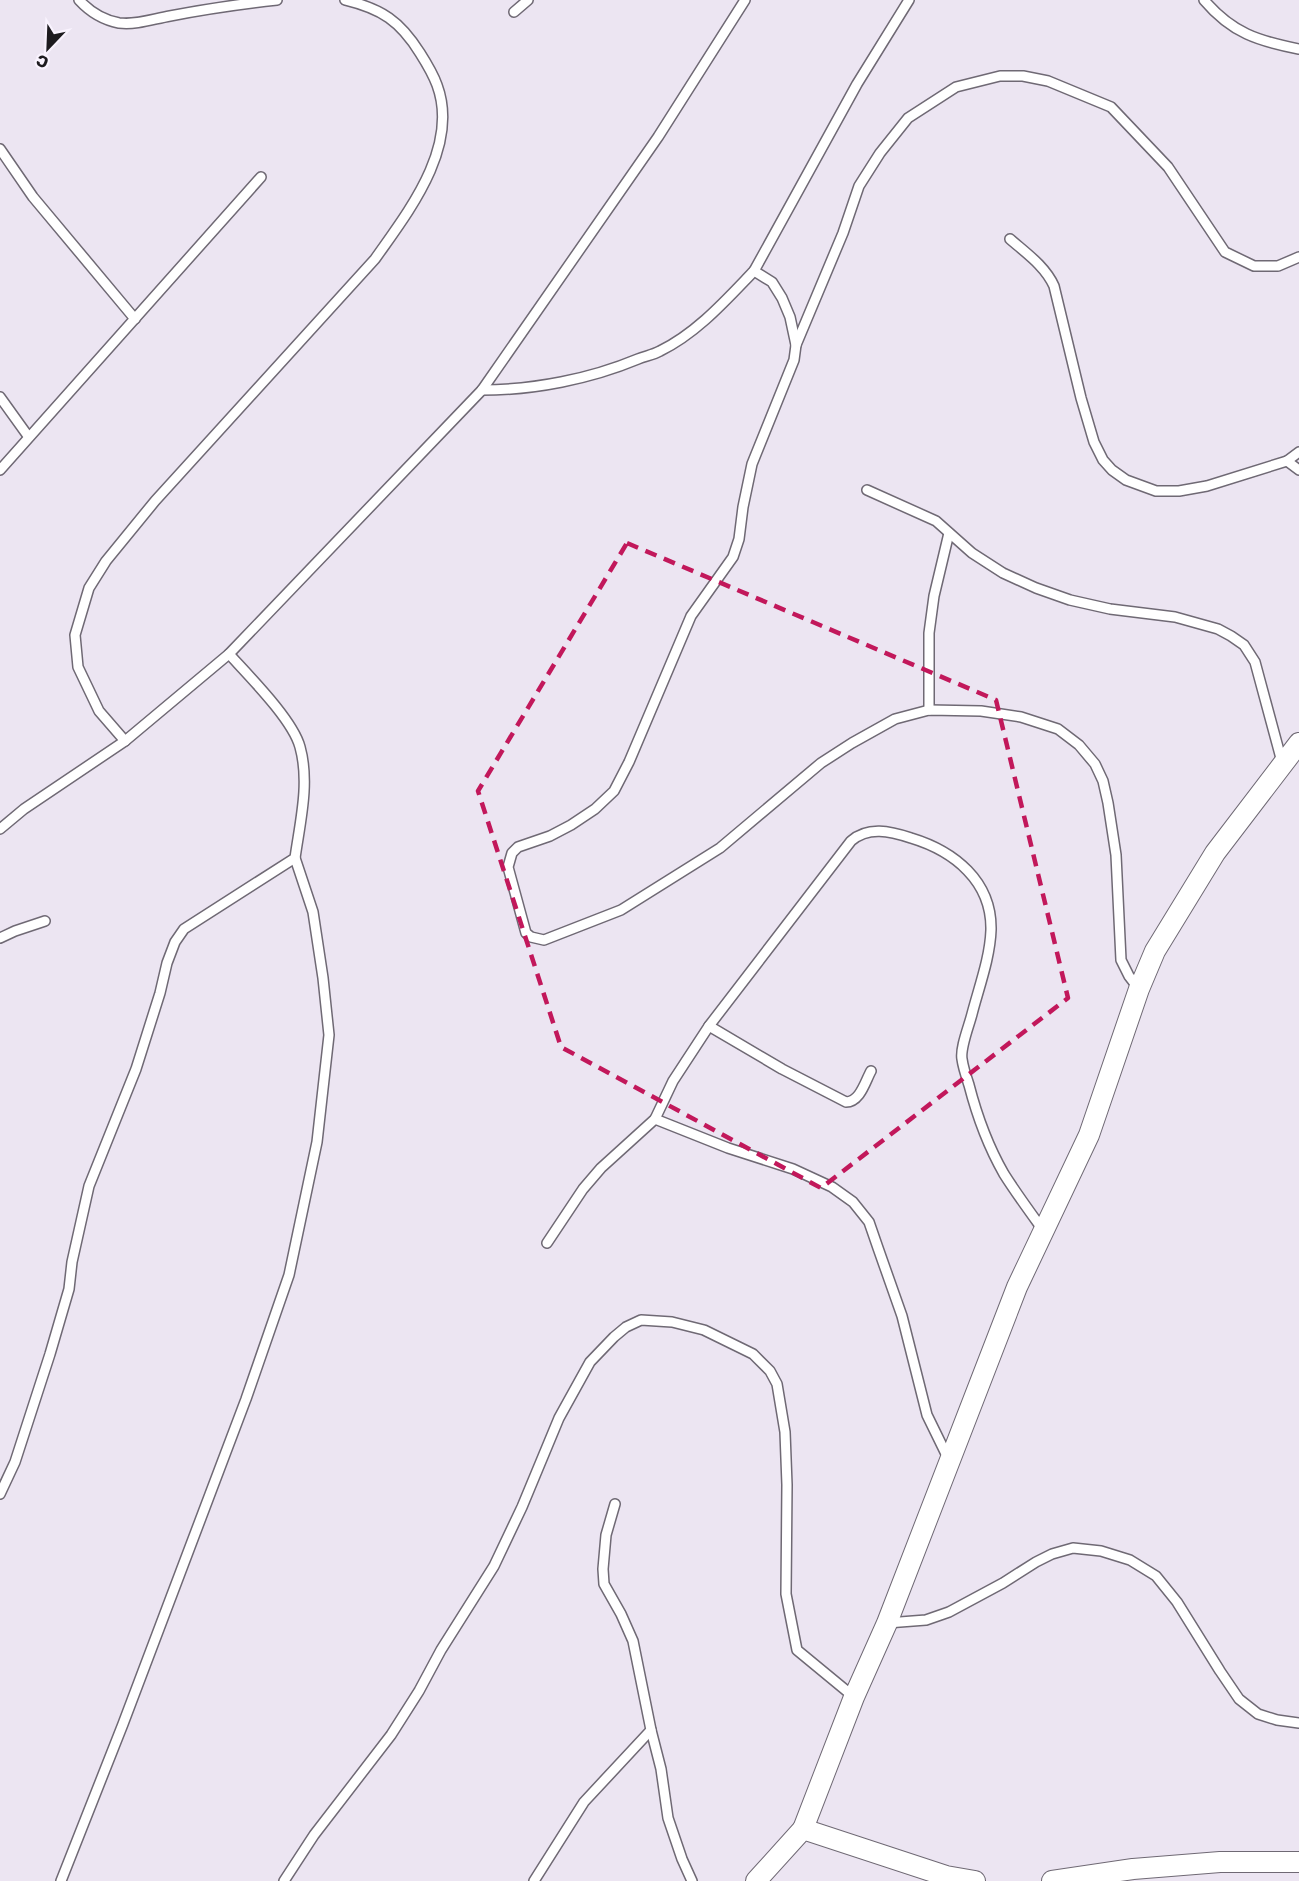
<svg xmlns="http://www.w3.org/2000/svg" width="1299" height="1881" viewBox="0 0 1299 1881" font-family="Rubik,sans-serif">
<rect width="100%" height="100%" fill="#ece5f2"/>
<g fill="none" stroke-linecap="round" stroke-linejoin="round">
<g stroke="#6f6974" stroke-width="12">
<g id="service">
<path d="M79 0C90 12 103 20 119 23 137 25 153 19 170 16 206 9 241 4 277 0"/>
<path d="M1204 0C1232 33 1258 41 1299 49"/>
<polyline points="514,12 528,0"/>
<polyline points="0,149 33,197 135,319"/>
<path d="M1010 239C1026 253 1045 266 1054 286L1081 398 1094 442 1103 460 1112 470 1126 480 1156 491H1179L1207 486 1287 461 1299 452"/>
<polyline points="754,271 857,84 909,0"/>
<polyline points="796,345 843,233 859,186 880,153 908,118 956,87 1000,76 1023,76 1048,81 1111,107 1168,167 1225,252 1254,266 1278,266 1299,257"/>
<path d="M482 390C534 390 590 379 638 359 645 356 653 355 660 351 697 333 726 300 754 271L772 282 782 298 790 317 796 345 794 360 752 464 743 507 739 539 733 557 691 616 629 762 614 791 595 809 571 825 550 836 518 847 512 853 508 867 526 933 531 937 544 940 621 910 720 848 821 763 852 743 895 719 929 710 981 711 1021 717 1058 729 1079 745 1095 764 1103 781 1108 803 1116 855 1121 960 1129 976 1139 989"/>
<polyline points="0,397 28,436"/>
<polyline points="1287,461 1299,470"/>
<polyline points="0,470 261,177"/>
<polyline points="867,490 936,521 972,553 1003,573 1036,588 1070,600 1110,609 1175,617 1218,629 1231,636 1244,645 1255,662 1282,762"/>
<polyline points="929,710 929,633 934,596 949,533"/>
<path d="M125 741 99 711 78 667 75 635 89 588 106 561 155 501 375 259C408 212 460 147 437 85 433 74 427 64 420 53 400 21 382 9 345 0"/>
<polyline points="0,829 24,809 125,741 229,654 482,390 658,137 745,0"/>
<polyline points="0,938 15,931 45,921"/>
<path d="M709 1026 782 1069 846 1102C860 1102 865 1082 871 1071"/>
<polyline points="655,1119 728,1148 793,1169 832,1187 853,1202 869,1222 878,1248 902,1316 927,1415 949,1460"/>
<path d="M547 1243 583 1189 601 1168 655 1119 673 1081 709 1026 851 841C868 826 890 831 911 838 954 851 992 881 991 930 990 958 979 987 972 1014 969 1026 960 1048 962 1059 963 1067 966 1076 969 1085 977 1116 988 1146 1004 1174 1016 1193 1030 1212 1043 1230"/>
<path d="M0 1494 15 1462 50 1354 69 1289 72 1262 89 1186 136 1069 160 993 167 963 175 942 184 929 295 858C300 822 310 783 300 747 293 720 249 676 229 654"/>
<polyline points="887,1623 926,1620 949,1612 1003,1583 1036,1562 1052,1554 1073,1548 1101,1551 1130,1560 1156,1576 1177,1602 1220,1671 1239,1699 1258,1714 1277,1720 1299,1723"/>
<polyline points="651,1730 661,1769 668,1818 682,1859 692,1881"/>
<polyline points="61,1881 123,1724 246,1399 289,1275 317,1142 329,1035 323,978 313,912 295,858"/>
<polyline points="284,1881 314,1835 391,1735 419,1691 441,1650 494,1566 522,1507 559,1418 590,1362 614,1337 626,1327 641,1320 672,1322 704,1330 753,1354 770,1371 777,1384 785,1432 787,1485 786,1594 797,1650 854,1697"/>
<polyline points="534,1881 584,1802 651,1730 633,1641 621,1614 604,1584 603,1569 606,1535 615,1504"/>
</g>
</g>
<g stroke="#6f6974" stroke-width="22">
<g id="minor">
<polyline points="803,1829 854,1697 887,1623 1017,1287 1089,1135 1139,989 1155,951 1215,853 1299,743"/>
<polyline points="756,1881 803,1829 946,1876 975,1881"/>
<polyline points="1052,1881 1133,1869 1220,1862 1299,1862"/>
</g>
</g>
<use href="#service" stroke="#fff" stroke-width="9"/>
<use href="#minor" stroke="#fff" stroke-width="20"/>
</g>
<path fill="none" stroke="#c2185b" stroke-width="4.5" stroke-dasharray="12 8" stroke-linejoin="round" d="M627 543 996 700 1068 998 821 1188 561 1047 478 791Z"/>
<g transform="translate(48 48) rotate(203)" stroke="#f9f3fe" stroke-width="4.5" paint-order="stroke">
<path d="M0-4.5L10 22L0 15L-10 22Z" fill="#1d1b1f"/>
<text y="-9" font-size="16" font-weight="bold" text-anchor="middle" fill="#1d1b1f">С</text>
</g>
</svg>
